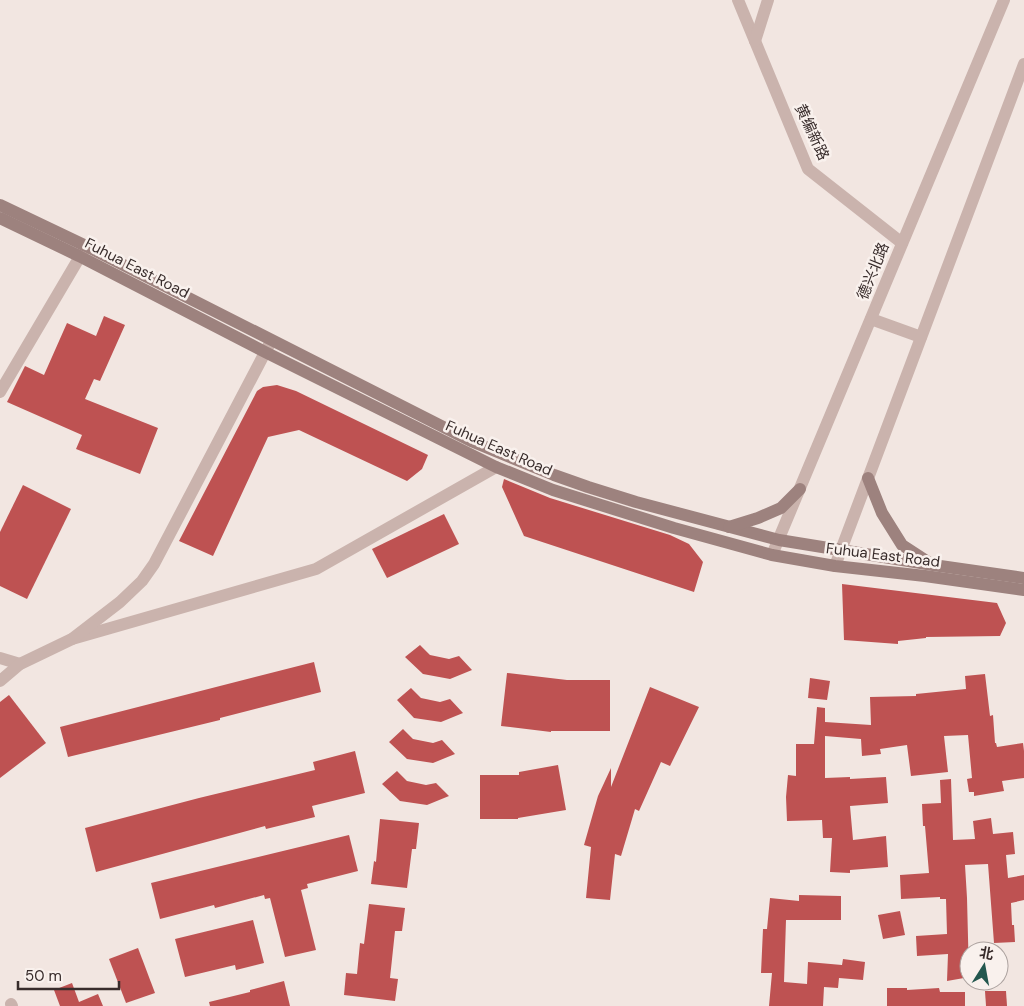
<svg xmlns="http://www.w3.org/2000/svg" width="1024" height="1006" viewBox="0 0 1024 1006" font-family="'DM Sans','Noto Sans SC',sans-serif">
<rect width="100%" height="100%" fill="#f2e6e1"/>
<g fill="#be5252">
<polygon points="104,316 125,325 100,381 94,379 85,399 158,428 140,474 76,449 82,435 7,402 25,366 44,375 67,323 96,336"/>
<polygon points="277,385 296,391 428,455 422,469 407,481 299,430 268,437 213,556 179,541 257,391 263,387"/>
<polygon points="504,479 550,498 670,535 689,544 703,562 694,592 524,536 502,487"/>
<polygon points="23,485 71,509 27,599 0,586 0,532"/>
<polygon points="444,514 459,544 387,578 372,549"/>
<polygon points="842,584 997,603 1006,623 1000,636 926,637 926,638 898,641 898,644 844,640"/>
<polygon points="420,645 430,655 449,659 459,656 472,670 450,679 423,674 405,657"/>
<polygon points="314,662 321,692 220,718 220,720 68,757 60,727"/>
<polygon points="507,673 567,680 610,680 610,731 551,731 551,732 501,726"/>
<polygon points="985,674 990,716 993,715 995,743 996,743 997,747 1023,743 1024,751 1024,778 1002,781 1004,791 974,796 974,792 969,792 967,779 972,778 968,735 944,736 948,772 911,776 907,745 880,749 881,754 862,756 861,739 825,736 825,778 850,777 850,779 886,777 888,803 850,806 853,840 886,836 888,867 850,870 850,873 830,872 832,838 823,838 822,820 787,821 786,797 788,775 796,776 796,744 814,744 817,707 825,708 825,722 871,725 870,697 916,696 916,694 966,689 965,676"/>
<polygon points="810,678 830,681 827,700 808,698"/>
<polygon points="650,687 699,707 670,766 661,762 639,811 635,809 621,856 615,854 610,900 586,898 591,847 584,845 598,796 611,768 611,787"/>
<polygon points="411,688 421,698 440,702 450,699 463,713 441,722 414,718 397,700"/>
<polygon points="9,695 46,743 0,778 0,702"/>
<polygon points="403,729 413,739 433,743 442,740 455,754 433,763 407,759 389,742"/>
<polygon points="355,751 365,793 312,806 315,817 266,829 265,826 96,872 85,828 199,798 315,770 313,762"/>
<polygon points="558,765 566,810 518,818 518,819 480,819 480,775 519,775 519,772"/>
<polygon points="397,771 407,781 426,785 436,783 449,796 427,805 400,801 382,784"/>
<polygon points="951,779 953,840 975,839 973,821 991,818 993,834 1013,832 1015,854 1006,855 1008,878 1024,875 1024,900 1011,903 1012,925 1014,925 1015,942 994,943 988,864 965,865 967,898 969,977 964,977 964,978 947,981 948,954 917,956 916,936 947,934 946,899 940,899 940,897 901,899 900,875 929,873 925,826 923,826 922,804 941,803 940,780"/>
<polygon points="380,819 419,823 416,849 412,849 407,888 371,884 374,861 376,862"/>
<polygon points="349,835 358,871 307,884 308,888 301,890 316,950 285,957 270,898 265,899 264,895 215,908 214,905 160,919 151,883"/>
<polygon points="799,895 841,896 841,920 786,920 784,982 807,984 808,962 842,965 843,959 865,962 863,980 839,978 838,988 824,987 823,1006 769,1006 772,973 761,973 763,929 767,929 770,898 799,901"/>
<polygon points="369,904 405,908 402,931 395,931 390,978 398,979 395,1001 344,995 346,973 357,974 360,943 364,944"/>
<polygon points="900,911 905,935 883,939 878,915"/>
<polygon points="253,920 264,963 236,970 235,965 185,977 175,939"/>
<polygon points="138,948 155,993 126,1003 109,959"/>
<polygon points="284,981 290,1006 210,1006 209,1002 250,992 250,990"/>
<polygon points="72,983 79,1002 98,994 103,1006 60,1006 54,990"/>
<polygon points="887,988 907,988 907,990 939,988 940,992 965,992 965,1006 887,1006"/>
<polygon points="985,991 1006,991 1007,1006 986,1006"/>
</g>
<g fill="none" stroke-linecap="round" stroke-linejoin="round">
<g stroke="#cab3ad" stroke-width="12">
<polyline points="738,0 808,169 902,243"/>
<polyline points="755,41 768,0"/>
<polyline points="72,639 316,569 496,467"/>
<polyline points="11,1004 12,1006"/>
</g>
<g stroke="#cab3ad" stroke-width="12">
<polyline points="871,319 921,337"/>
<polyline points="0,392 85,248"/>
<polyline points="772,555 1004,0"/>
<polyline points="835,566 1024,64"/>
<polyline points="0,658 20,664"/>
<polyline points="0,681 20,664 72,639 120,602 142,581 154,564 270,343"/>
</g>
<g stroke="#9d827e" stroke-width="12">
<polyline points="0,205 86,246 471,441 554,475 588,487 636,502 779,540 933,565 1024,578"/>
<polyline points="0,218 79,256 265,352 496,467 553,490 674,528 772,555 835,566 925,576 1024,590"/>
<polyline points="868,478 882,513 902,545 928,562"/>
<polyline points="729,527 758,518 781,508 800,489"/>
</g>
</g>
<g text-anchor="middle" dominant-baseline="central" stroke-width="5" stroke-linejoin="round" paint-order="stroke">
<g font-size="15" fill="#382c2b" stroke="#f9f1ed">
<text transform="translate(812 132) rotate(65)">黄编新路</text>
<text transform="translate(137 268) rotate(27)">Fuhua East Road</text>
<text transform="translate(873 271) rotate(-68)">德兴北路</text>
<text transform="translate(499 448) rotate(24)">Fuhua East Road</text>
<text transform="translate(883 555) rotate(7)">Fuhua East Road</text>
</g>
</g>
<g transform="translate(984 966) rotate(11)"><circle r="24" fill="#f9f1ed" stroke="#aca29f"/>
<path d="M0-4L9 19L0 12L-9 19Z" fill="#23574e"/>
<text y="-8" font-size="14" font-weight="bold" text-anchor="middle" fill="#382c2b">北</text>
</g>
<path d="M18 981v8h101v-8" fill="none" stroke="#382c2b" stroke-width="2.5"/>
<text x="25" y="981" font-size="15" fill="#382c2b" stroke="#f9f1ed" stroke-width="4" paint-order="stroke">50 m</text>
</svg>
